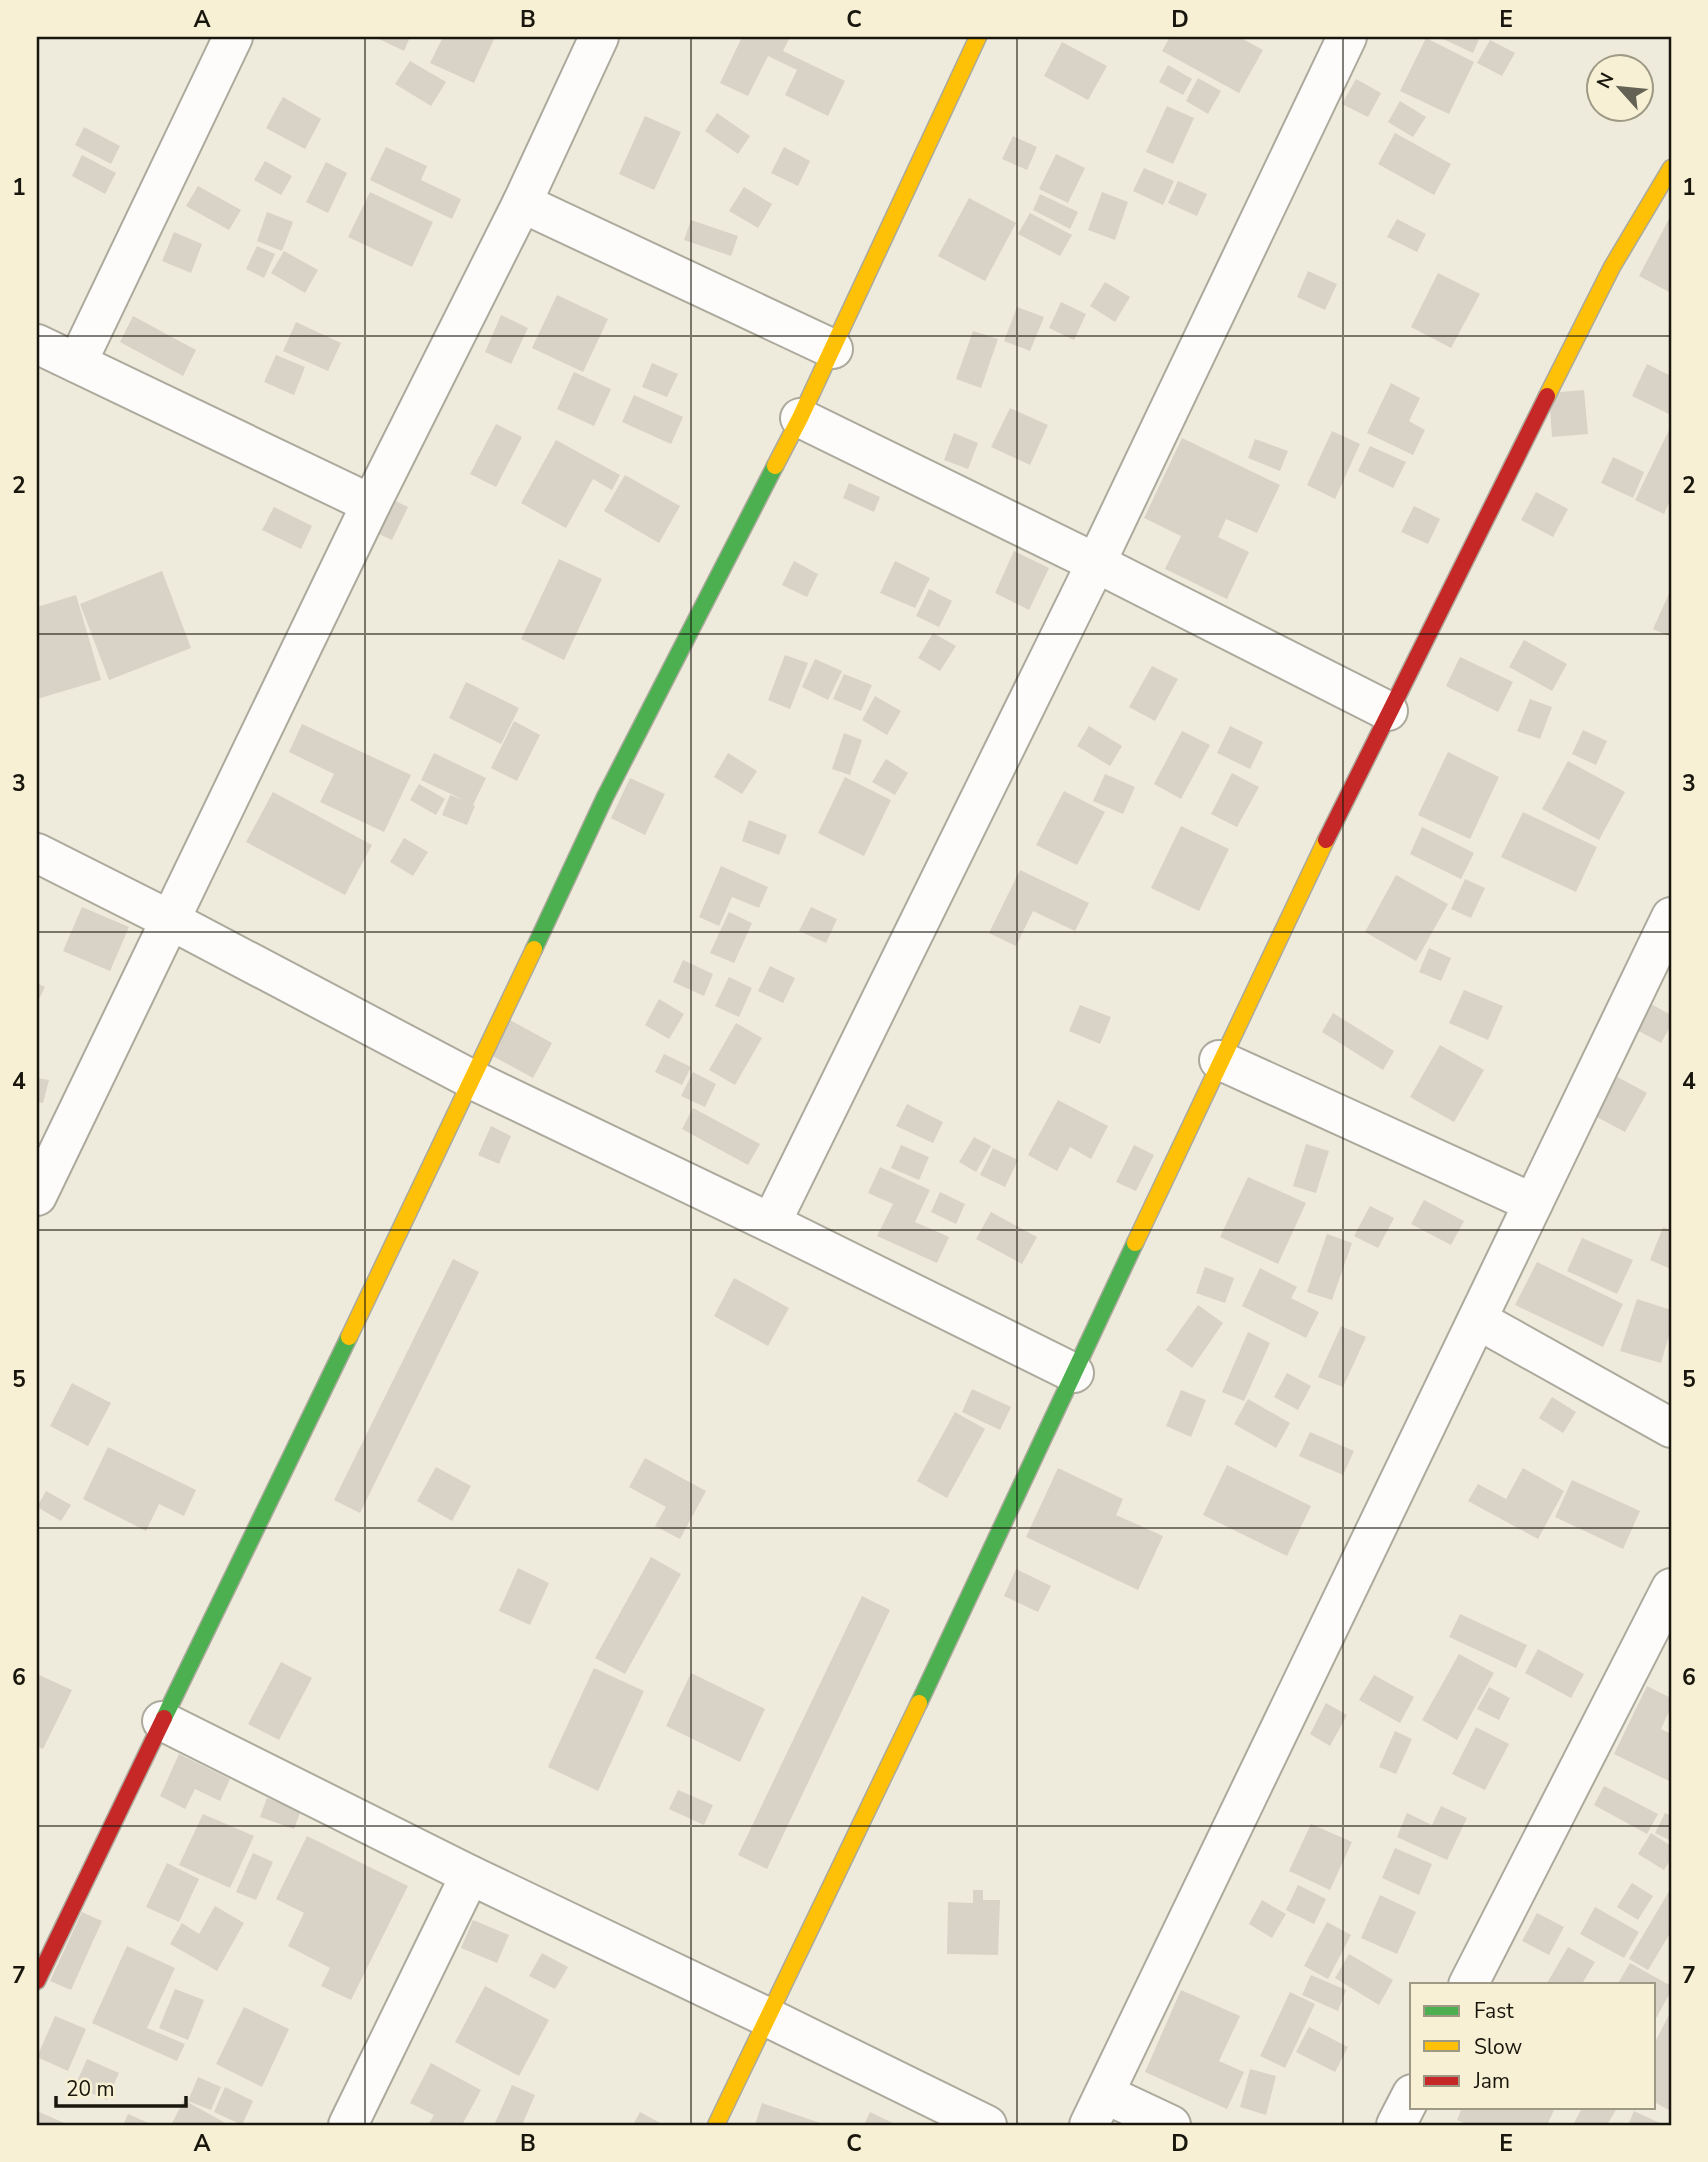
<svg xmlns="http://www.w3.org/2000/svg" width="1708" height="2162" viewBox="0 0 1708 2162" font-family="'Nunito Sans',sans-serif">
<rect width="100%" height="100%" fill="#efebdc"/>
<g fill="#d8d2c7">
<polygon points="380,37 410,37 404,51 379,39"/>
<polygon points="443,37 495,37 474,83 430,63"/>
<polygon points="742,37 790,37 783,51 845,81 828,116 785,95 797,70 768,56 748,96 720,83"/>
<polygon points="1170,37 1239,37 1263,50 1239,93 1162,51"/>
<polygon points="1439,37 1480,37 1473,53"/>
<polygon points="1426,38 1474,62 1449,114 1400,91"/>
<polygon points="1490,40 1515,53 1502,76 1477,63"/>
<polygon points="1062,42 1107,66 1088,100 1044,76"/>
<polygon points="410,61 446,82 431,106 395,84"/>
<polygon points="1168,65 1192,79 1183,95 1159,82"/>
<polygon points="1198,78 1221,91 1208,114 1186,101"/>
<polygon points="1356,79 1381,93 1368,117 1342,104"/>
<polygon points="283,97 321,119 305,149 266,128"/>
<polygon points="1400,101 1426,117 1413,137 1388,122"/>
<polygon points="1167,106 1194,118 1173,164 1146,152"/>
<polygon points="717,113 750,136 738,154 705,131"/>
<polygon points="645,116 681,132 654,190 619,174"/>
<polygon points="84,127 120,146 111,164 75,145"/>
<polygon points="1395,133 1451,164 1434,195 1378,164"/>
<polygon points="1013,136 1037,147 1027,170 1002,159"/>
<polygon points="386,147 427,166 421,180 461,199 452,219 370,180"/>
<polygon points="784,147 810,161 798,186 771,173"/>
<polygon points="1056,154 1085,168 1068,203 1039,189"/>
<polygon points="82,155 116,173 105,194 72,176"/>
<polygon points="265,161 292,176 281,195 254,180"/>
<polygon points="326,162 347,173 328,213 306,202"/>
<polygon points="1144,168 1174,181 1163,205 1133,191"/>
<polygon points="1178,181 1207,194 1197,216 1168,203"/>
<polygon points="198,186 241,210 229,230 186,206"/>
<polygon points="744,187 772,204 758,228 729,211"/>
<polygon points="370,192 433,222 412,267 348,237"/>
<polygon points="1102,192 1128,202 1115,240 1088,230"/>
<polygon points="1040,194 1078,212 1070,229 1033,210"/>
<polygon points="969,198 1016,223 985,281 938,256"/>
<polygon points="267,212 293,222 282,251 257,241"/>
<polygon points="1030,213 1072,235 1060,256 1018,234"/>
<polygon points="1671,215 1671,293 1639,276"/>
<polygon points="1397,219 1426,234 1417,252 1387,237"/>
<polygon points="691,220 738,236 731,256 684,240"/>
<polygon points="174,232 202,244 191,273 162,261"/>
<polygon points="257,246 275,254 264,278 246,269"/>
<polygon points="284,251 318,270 305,293 271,273"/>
<polygon points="1308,271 1337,284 1325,310 1297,297"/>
<polygon points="1438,273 1480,294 1451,348 1411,327"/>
<polygon points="1105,282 1130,297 1115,322 1090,306"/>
<polygon points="557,295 608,319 583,372 532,348"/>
<polygon points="1061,302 1086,314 1074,340 1049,328"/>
<polygon points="1017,307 1044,317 1030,351 1004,341"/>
<polygon points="501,315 528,328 511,364 485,352"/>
<polygon points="133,316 196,350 183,376 120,342"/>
<polygon points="296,322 341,343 328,371 283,351"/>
<polygon points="973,331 998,339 981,388 956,379"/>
<polygon points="276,355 305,367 294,395 264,382"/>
<polygon points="652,363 678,374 667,397 642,387"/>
<polygon points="1647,364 1671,376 1671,415 1632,396"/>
<polygon points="574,372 611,389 594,426 557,409"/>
<polygon points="1391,383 1420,398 1409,421 1425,430 1413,455 1367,433"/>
<polygon points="1584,390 1588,434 1552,437 1549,393"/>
<polygon points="634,395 683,417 671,444 622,422"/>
<polygon points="1010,408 1048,425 1030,465 991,447"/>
<polygon points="496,424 522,437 496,487 470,474"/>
<polygon points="1671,426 1671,498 1664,514 1635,500"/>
<polygon points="1332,431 1360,444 1335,499 1307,485"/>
<polygon points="954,433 978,443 968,469 944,460"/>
<polygon points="1182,438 1280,485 1257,533 1226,519 1218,537 1249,552 1227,599 1165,569 1181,536 1144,518"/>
<polygon points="1255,439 1288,451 1280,471 1248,458"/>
<polygon points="556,440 620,475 612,490 593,479 566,528 521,503"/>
<polygon points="1370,446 1406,462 1393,488 1358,471"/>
<polygon points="1613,457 1644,472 1633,498 1601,483"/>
<polygon points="625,475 680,506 659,543 604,511"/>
<polygon points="849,483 880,497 874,512 843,498"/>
<polygon points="1536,492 1568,509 1553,537 1521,520"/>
<polygon points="387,497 408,507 392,540 370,530"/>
<polygon points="1414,506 1440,519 1428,544 1401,532"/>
<polygon points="274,507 312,526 301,549 262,530"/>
<polygon points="1014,551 1049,568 1029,610 995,593"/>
<polygon points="559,559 602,579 564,660 521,639"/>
<polygon points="794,561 818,574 807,597 782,585"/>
<polygon points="895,561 930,578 915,608 880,593"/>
<polygon points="162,571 191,648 109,680 80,604"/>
<polygon points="929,589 952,601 939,627 916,616"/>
<polygon points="1671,589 1671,637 1653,629"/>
<polygon points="76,595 101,680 37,699 37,607"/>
<polygon points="933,633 956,646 940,671 918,658"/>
<polygon points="1524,640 1567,664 1552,691 1509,667"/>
<polygon points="785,655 808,663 790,709 768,700"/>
<polygon points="1460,657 1513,682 1498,712 1446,686"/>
<polygon points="815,659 842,671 828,700 802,687"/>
<polygon points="1152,666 1178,679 1155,721 1129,707"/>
<polygon points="844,674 872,685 861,711 833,699"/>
<polygon points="466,682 519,708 501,744 449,718"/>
<polygon points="875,696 901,711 887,735 862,720"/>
<polygon points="1530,699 1552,707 1540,739 1517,731"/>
<polygon points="514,721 540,735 517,781 491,768"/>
<polygon points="302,724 411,775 384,832 320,802 334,774 289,752"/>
<polygon points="1089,726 1122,746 1110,766 1077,746"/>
<polygon points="1230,726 1263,742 1250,769 1217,753"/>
<polygon points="1583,730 1607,741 1596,765 1572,754"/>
<polygon points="1182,731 1210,745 1181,799 1154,784"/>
<polygon points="844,733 862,740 850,775 832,769"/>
<polygon points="1448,752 1499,777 1470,839 1418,815"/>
<polygon points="434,753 486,778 473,805 475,806 467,825 442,815 450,795 464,800 421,780"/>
<polygon points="728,753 757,771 742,794 714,777"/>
<polygon points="886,759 908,773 895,795 872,782"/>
<polygon points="1568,761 1625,792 1599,840 1542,809"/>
<polygon points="1232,773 1259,787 1237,827 1211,814"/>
<polygon points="1105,774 1135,787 1123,814 1093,801"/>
<polygon points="845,777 891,800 864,856 818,833"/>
<polygon points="630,778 665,794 645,835 611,818"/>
<polygon points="419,784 445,799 436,815 410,800"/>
<polygon points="1064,791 1105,812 1077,865 1036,845"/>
<polygon points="273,792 372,845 345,895 246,842"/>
<polygon points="1523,812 1597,847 1576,892 1501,857"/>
<polygon points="749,820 787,835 779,855 742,841"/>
<polygon points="1181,826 1229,849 1199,911 1151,888"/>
<polygon points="1422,827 1474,853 1461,879 1410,854"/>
<polygon points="404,838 428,852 413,876 390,862"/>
<polygon points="721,866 768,887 759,908 732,897 719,926 699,917"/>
<polygon points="1020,870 1089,903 1075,931 1033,911 1016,946 989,933"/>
<polygon points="1396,875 1448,904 1416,961 1365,932"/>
<polygon points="1465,879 1485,888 1471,918 1451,909"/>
<polygon points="82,907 129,927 110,971 63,951"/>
<polygon points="811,907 837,919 826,943 799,931"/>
<polygon points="729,912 752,923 734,963 710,953"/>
<polygon points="1429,948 1451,958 1441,981 1419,972"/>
<polygon points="683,960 713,974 704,996 673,982"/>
<polygon points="770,966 795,978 783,1003 758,991"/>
<polygon points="729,977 752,988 739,1017 715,1006"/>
<polygon points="37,983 45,987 37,1003"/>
<polygon points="1464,990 1503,1006 1488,1040 1449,1023"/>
<polygon points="659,999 684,1014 669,1039 645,1025"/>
<polygon points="1651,1004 1671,1015 1671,1025 1661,1043 1637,1030"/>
<polygon points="1080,1005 1111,1017 1100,1044 1069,1031"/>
<polygon points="1333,1013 1394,1051 1383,1070 1322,1032"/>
<polygon points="510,1020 552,1043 533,1078 491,1055"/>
<polygon points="736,1023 762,1038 735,1085 709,1070"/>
<polygon points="1440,1045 1484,1070 1454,1122 1410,1097"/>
<polygon points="664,1054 691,1067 682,1085 655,1072"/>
<polygon points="693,1072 716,1084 705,1107 681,1096"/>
<polygon points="1612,1074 1647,1093 1625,1132 1591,1114"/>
<polygon points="37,1078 49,1080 43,1103 37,1102"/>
<polygon points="1058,1100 1108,1126 1091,1159 1070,1147 1057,1171 1028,1155"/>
<polygon points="907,1104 943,1122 933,1143 896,1126"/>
<polygon points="693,1108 760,1144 748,1165 682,1129"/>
<polygon points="491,1126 511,1136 499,1164 478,1155"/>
<polygon points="974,1137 991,1146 976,1172 959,1162"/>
<polygon points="1306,1144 1329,1151 1316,1193 1293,1186"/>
<polygon points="901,1145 929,1157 919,1180 891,1168"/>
<polygon points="1134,1145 1154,1155 1136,1191 1116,1182"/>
<polygon points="993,1148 1018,1160 1005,1187 980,1175"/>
<polygon points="880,1167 930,1190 915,1222 949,1237 937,1263 877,1236 893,1204 868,1193"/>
<polygon points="1248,1177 1306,1203 1278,1264 1220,1237"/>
<polygon points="940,1192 965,1204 956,1224 931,1212"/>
<polygon points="1424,1200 1464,1221 1451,1245 1411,1224"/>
<polygon points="1370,1206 1394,1218 1378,1248 1354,1236"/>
<polygon points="991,1212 1037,1237 1022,1264 976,1239"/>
<polygon points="1663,1227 1671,1230 1671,1269 1650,1260"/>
<polygon points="1327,1234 1352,1243 1332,1300 1307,1292"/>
<polygon points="1582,1238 1633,1260 1617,1294 1567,1271"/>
<polygon points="453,1259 479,1272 360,1513 334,1500"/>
<polygon points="1537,1262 1623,1304 1603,1347 1515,1305"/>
<polygon points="1205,1267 1234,1278 1225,1303 1196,1293"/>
<polygon points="1260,1268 1297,1287 1291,1298 1319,1312 1306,1338 1242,1306"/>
<polygon points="734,1278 789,1308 768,1346 714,1316"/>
<polygon points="1637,1299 1671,1310 1671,1328 1661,1363 1620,1351"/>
<polygon points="1198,1305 1223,1323 1192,1368 1166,1350"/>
<polygon points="1341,1326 1366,1337 1343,1387 1318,1377"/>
<polygon points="1248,1332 1270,1343 1244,1401 1222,1392"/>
<polygon points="1287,1373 1311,1386 1298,1410 1274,1397"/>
<polygon points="72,1383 111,1403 88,1446 50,1426"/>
<polygon points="972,1389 1011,1407 1000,1430 962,1412"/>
<polygon points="1181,1390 1206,1400 1191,1437 1166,1426"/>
<polygon points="1552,1397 1576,1412 1563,1433 1539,1418"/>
<polygon points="1248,1399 1290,1423 1276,1448 1234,1424"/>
<polygon points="955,1412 985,1429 947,1498 917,1481"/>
<polygon points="1310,1432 1354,1451 1343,1475 1299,1456"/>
<polygon points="108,1447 196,1490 184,1516 159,1504 146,1531 83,1499"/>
<polygon points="645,1458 706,1491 680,1539 655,1526 666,1507 629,1487"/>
<polygon points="1227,1465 1311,1506 1287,1556 1203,1515"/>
<polygon points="436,1467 471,1486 452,1521 417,1501"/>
<polygon points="1058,1468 1123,1499 1116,1515 1163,1536 1138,1590 1026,1537"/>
<polygon points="1523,1468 1564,1491 1538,1539 1468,1501 1478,1484 1506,1499"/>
<polygon points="1572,1480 1640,1511 1623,1549 1555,1517"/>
<polygon points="46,1491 71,1505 61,1521 37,1507"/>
<polygon points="651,1557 681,1574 625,1674 595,1658"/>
<polygon points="518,1568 549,1583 530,1625 499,1611"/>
<polygon points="1016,1569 1051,1586 1038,1612 1004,1596"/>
<polygon points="862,1596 890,1610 767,1869 738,1855"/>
<polygon points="1460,1614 1527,1645 1516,1668 1449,1637"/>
<polygon points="1538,1649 1584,1674 1571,1698 1525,1673"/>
<polygon points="1459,1654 1494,1673 1457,1740 1422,1720"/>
<polygon points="281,1662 312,1678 279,1740 248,1724"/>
<polygon points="594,1668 644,1691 598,1791 548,1767"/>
<polygon points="691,1673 765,1709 740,1762 666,1726"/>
<polygon points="37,1674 72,1690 43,1749 37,1746"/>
<polygon points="1374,1675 1414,1697 1400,1723 1359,1700"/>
<polygon points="1647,1686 1671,1698 1671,1707 1661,1729 1671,1734 1671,1782 1614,1754"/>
<polygon points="1489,1687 1510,1698 1499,1720 1477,1709"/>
<polygon points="1326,1703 1347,1715 1330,1746 1310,1734"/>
<polygon points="1476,1727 1509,1744 1485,1790 1452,1774"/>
<polygon points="1395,1731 1412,1739 1396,1774 1379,1767"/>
<polygon points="179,1754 230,1779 220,1801 195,1789 185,1809 160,1796"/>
<polygon points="1604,1786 1658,1814 1647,1834 1594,1805"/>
<polygon points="678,1790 713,1805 704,1825 669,1809"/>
<polygon points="267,1798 301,1810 294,1829 260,1817"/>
<polygon points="1441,1806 1467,1818 1447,1860 1397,1837 1407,1813 1432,1825"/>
<polygon points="1665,1813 1671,1816 1671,1841 1655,1833"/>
<polygon points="203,1814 254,1836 230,1888 179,1865"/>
<polygon points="1311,1824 1352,1842 1330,1890 1289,1871"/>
<polygon points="1651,1833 1671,1846 1671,1859 1664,1870 1638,1854"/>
<polygon points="307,1836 408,1886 351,2000 321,1986 330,1968 288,1946 304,1913 276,1899"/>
<polygon points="1395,1848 1432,1864 1419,1895 1382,1878"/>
<polygon points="253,1853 273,1862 256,1900 236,1892"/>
<polygon points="167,1863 199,1879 179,1922 146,1907"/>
<polygon points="1632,1883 1653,1896 1638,1920 1617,1907"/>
<polygon points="1298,1885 1326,1899 1314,1924 1286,1910"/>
<polygon points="1671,1888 1671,1937 1669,1935 1648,1970 1629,1959"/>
<polygon points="973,1890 983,1890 983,1900 1000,1900 998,1955 947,1954 948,1902 973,1903"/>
<polygon points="1380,1895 1416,1912 1397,1954 1361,1938"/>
<polygon points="1262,1900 1286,1914 1272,1938 1249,1924"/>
<polygon points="215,1906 244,1923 217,1971 170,1944 182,1923 199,1934"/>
<polygon points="1595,1907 1639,1932 1624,1958 1580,1934"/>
<polygon points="82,1912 102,1921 71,1990 50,1981"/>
<polygon points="1537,1913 1564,1927 1549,1955 1522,1941"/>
<polygon points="473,1920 509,1935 497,1963 461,1948"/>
<polygon points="1327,1922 1351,1935 1328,1979 1304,1966"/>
<polygon points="127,1946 175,1968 147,2028 185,2044 177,2061 92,2023"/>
<polygon points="1568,1947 1595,1962 1583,1982 1588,1985 1546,1985"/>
<polygon points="542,1953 568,1967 555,1989 529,1976"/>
<polygon points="1349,1954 1393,1980 1379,2005 1335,1978"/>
<polygon points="1630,1963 1671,1986 1671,1991 1654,2022 1654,1985 1617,1985"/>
<polygon points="1311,1975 1346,1990 1338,2011 1302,1995"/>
<polygon points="485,1986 549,2020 519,2076 455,2042"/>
<polygon points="175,1989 204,2000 188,2040 159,2028"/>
<polygon points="1181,1990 1240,2016 1219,2061 1244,2072 1227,2109 1145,2072"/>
<polygon points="1290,1992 1315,2004 1285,2068 1260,2056"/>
<polygon points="244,2007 289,2029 262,2087 216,2064"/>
<polygon points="1671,2011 1671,2111 1654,2102 1654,2044"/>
<polygon points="55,2016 86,2029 68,2071 37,2057"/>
<polygon points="1309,2027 1348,2047 1335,2072 1296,2052"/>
<polygon points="87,2059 119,2073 107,2100 75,2086"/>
<polygon points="431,2063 481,2090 462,2125 428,2125 434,2115 410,2103"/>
<polygon points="1250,2069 1276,2076 1266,2115 1240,2107"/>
<polygon points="198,2077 221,2087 211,2110 188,2101"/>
<polygon points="512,2085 535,2095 522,2125 494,2125"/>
<polygon points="225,2087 253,2101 242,2125 214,2112"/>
<polygon points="184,2100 229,2125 171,2125"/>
<polygon points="762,2103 826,2125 755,2125"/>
<polygon points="1462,2108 1555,2108 1547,2125 1469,2125 1457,2120"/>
<polygon points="1582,2108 1617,2108 1607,2125 1573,2125"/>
<polygon points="37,2111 69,2125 37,2125"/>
<polygon points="1634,2111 1664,2125 1628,2125"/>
<polygon points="640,2112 664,2125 633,2125"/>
<polygon points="870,2112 897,2125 864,2125"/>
<polygon points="128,2114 153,2125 123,2125"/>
</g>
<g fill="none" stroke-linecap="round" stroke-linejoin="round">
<g stroke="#aca99d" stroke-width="42">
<g id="street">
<polyline points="522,203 833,349"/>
<polyline points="37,344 371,504"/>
<polyline points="77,363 233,37"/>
<polyline points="800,418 1096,563 1388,711"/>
<polyline points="37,853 170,920 473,1080 771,1223 1074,1373"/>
<polyline points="1219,1060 1533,1203"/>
<polyline points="37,1196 371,504 522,203 599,37"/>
<polyline points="771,1223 1096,563 1347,37"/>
<polyline points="1478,1320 1671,1428"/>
<polyline points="162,1721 470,1875 769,2018 987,2125"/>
<polyline points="1468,1985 1671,1588"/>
<polyline points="1105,2094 1171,2125"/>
<polyline points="348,2125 470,1875"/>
<polyline points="1089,2125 1671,917"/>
<polyline points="1396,2125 1412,2094"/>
</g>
</g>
<g stroke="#aca99d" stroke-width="19">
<g id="fast">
<polyline points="534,949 605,797 775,466"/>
<polyline points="919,1703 1135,1243"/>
<polyline points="164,1718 349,1337"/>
</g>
</g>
<g stroke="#aca99d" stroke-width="19">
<g id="slow">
<polyline points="1547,396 1612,267 1671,168"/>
<polyline points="775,466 800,418 978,37"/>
<polyline points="1135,1243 1326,840"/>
<polyline points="349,1337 534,949"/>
<polyline points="716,2125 919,1703"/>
</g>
</g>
<g stroke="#aca99d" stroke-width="19">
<g id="jam">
<polyline points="1326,840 1547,396"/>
<polyline points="37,1981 164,1718"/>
</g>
</g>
<use href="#street" stroke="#fdfcfa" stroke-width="38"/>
<use href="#fast" stroke="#4caf50" stroke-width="16"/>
<use href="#slow" stroke="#ffc107" stroke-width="16"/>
<use href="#jam" stroke="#c62828" stroke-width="16"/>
</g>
<path fill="none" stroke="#19160d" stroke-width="2" stroke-opacity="0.55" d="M365 37V2125M691 37V2125M1017 37V2125M1343 37V2125M37 336H1671M37 634H1671M37 932H1671M37 1230H1671M37 1528H1671M37 1826H1671"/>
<rect width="1708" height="2162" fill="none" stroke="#f7f0d4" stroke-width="77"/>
<rect x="1410" y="1983" width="245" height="126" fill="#f7f0d4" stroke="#9e9984" stroke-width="2"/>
<rect x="1424" y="2006" width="35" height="10" fill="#4caf50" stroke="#9e9984" stroke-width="2"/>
<text x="1474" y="2018" font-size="21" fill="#19160d">Fast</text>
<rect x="1424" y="2041" width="35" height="10" fill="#ffc107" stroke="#9e9984" stroke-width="2"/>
<text x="1474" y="2054" font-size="21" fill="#19160d">Slow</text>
<rect x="1424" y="2076" width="35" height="10" fill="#c62828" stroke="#9e9984" stroke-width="2"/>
<text x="1474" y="2088" font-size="21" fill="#19160d">Jam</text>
<g transform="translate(1620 88) rotate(297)"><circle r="33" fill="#f7f0d4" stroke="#9e9984" stroke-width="2"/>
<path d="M0-5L12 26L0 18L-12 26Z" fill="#646155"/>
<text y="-10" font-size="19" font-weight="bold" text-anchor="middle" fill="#19160d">N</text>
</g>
<path d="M56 2096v10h130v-10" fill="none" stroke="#19160d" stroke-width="3.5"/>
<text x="66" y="2096" font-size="21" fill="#19160d" stroke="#f7f0d4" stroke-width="5" paint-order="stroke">20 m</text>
<rect x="38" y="38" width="1632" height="2086" fill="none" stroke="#19160d" stroke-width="2.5"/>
<g font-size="23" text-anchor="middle" font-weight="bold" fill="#19160d">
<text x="202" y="27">A</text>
<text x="528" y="27">B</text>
<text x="854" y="27">C</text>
<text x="1180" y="27">D</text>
<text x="1506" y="27">E</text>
<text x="19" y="195">1</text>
<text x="1689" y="195">1</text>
<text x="19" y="493">2</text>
<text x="1689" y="493">2</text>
<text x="19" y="791">3</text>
<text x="1689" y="791">3</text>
<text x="19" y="1089">4</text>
<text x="1689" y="1089">4</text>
<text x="19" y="1387">5</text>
<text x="1689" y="1387">5</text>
<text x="19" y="1685">6</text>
<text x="1689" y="1685">6</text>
<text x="19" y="1983">7</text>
<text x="1689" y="1983">7</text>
<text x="202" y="2151">A</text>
<text x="528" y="2151">B</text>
<text x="854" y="2151">C</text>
<text x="1180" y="2151">D</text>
<text x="1506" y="2151">E</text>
</g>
</svg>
